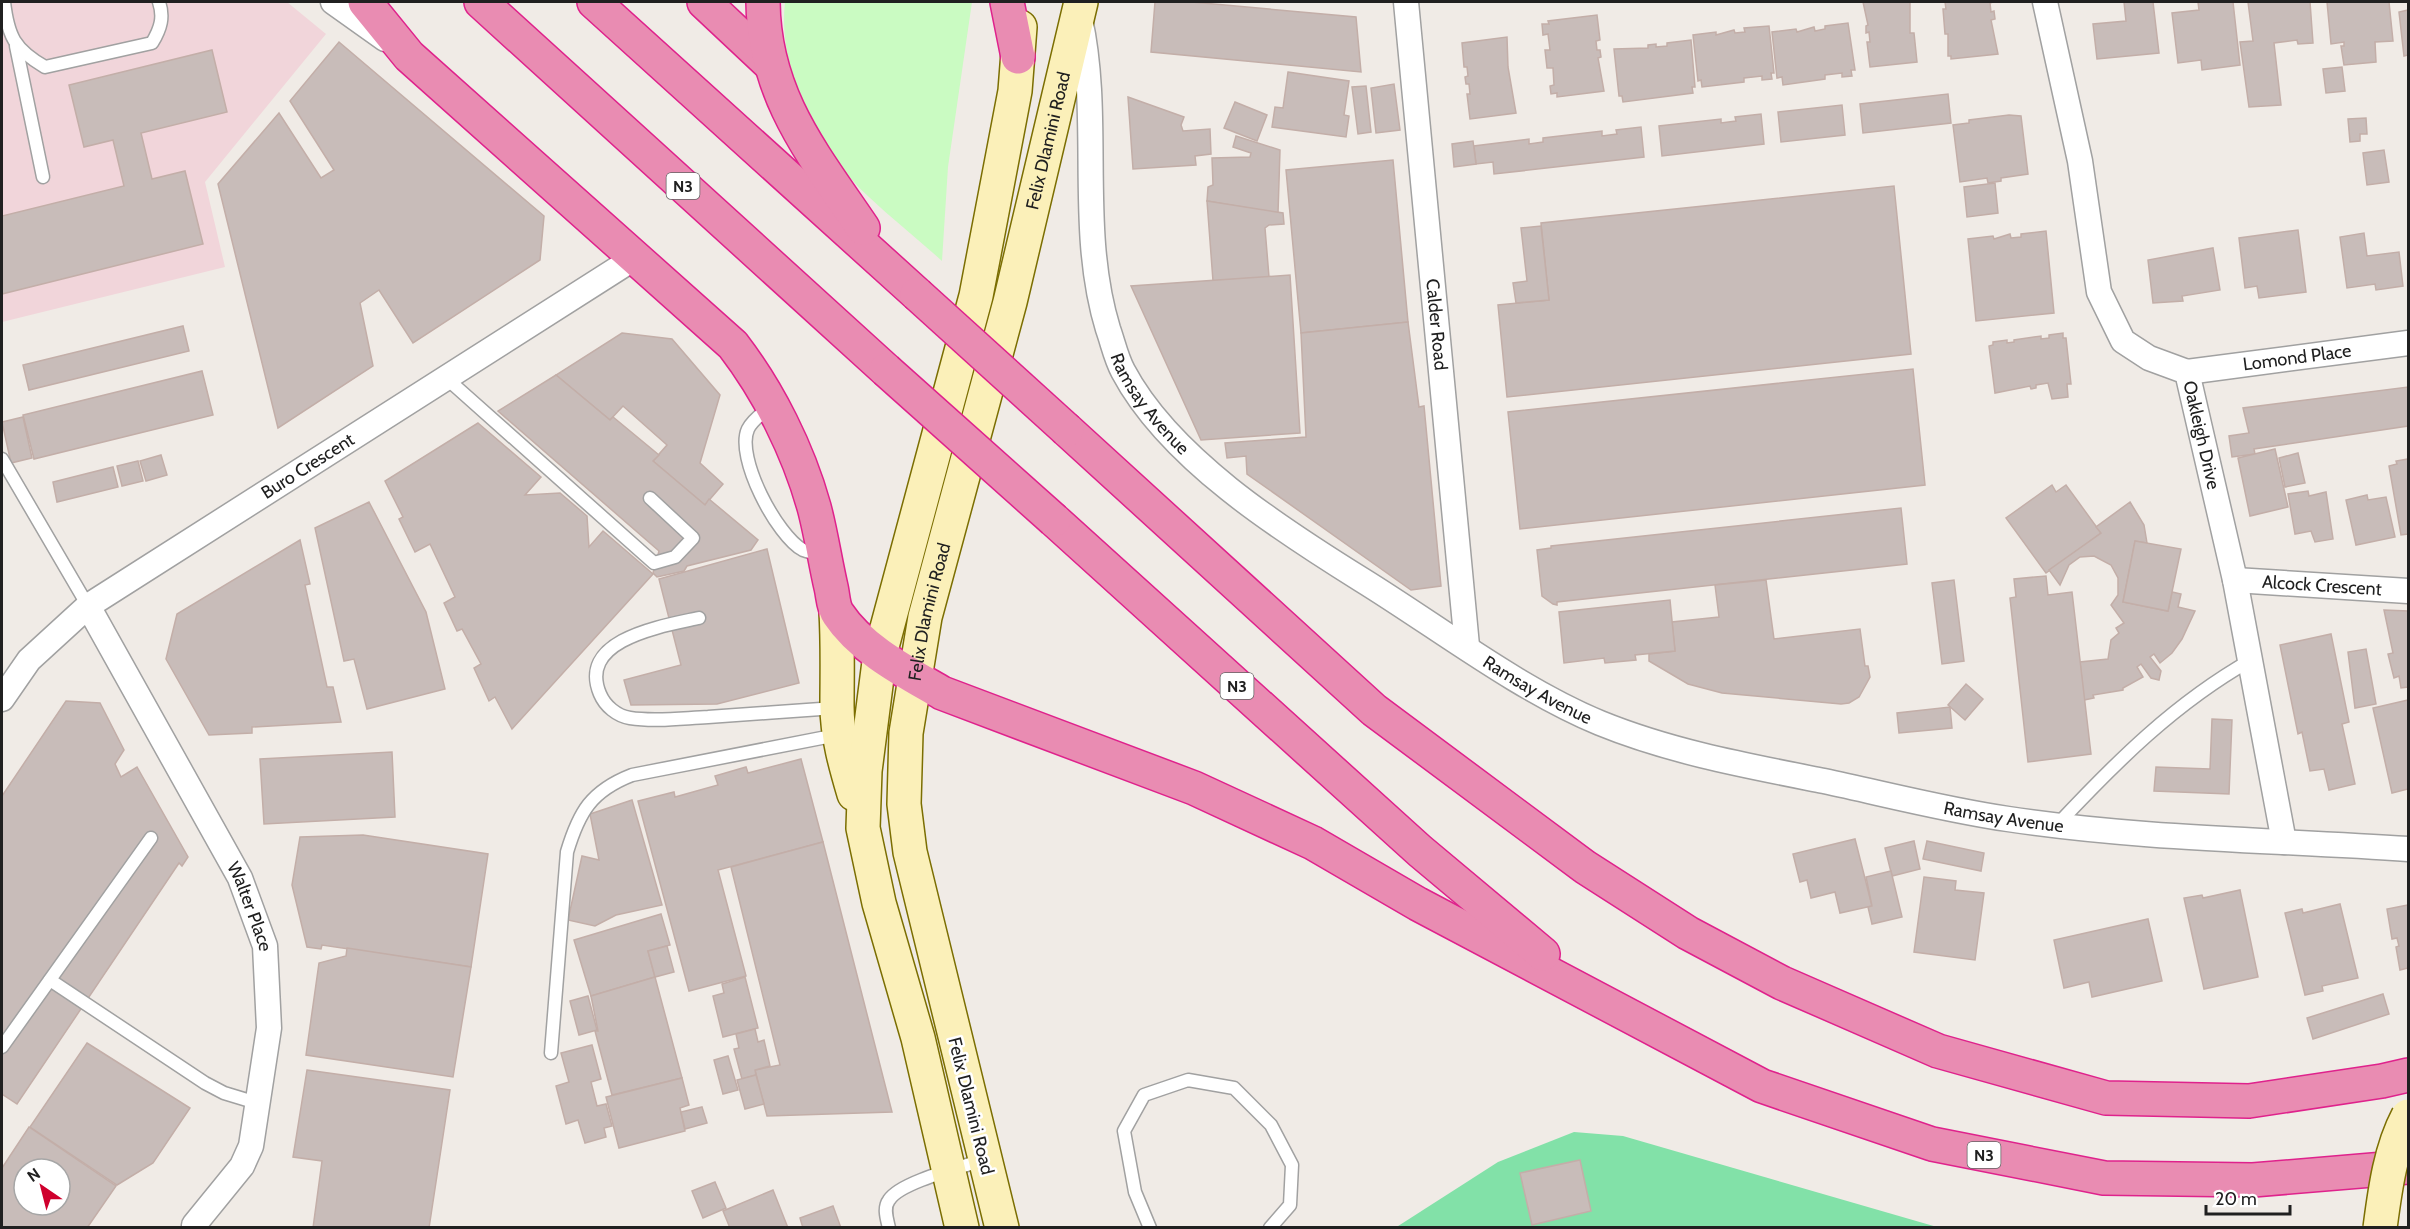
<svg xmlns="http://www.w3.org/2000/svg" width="2410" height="1229" viewBox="0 0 2410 1229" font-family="Cabin,sans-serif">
<rect width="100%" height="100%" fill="#f0ebe6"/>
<polygon fill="#f1d5da" points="2,2 287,2 326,34 205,182 225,267 2,322"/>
<path fill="#cafbc2" d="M785 2H972L948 167 942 261C918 239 892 219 869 197 819 151 777 71 785 2Z"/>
<polygon fill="#82e1a8" points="1574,1132 1623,1136 1937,1227 1395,1228 1498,1162"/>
<g fill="#c8bcb9" stroke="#c3aea8" stroke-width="1.5" fill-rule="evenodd">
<polygon points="1155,2 1192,2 1356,17 1361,72 1151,52"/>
<polygon points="1863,2 1910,2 1910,33 1914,33 1917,62 1870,67 1867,42 1870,42 1869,32 1866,33 1866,26 1868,25"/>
<polygon points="1945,2 1993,2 1990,3 1991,12 1994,11 1995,19 1991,20 1998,54 1951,59 1951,56 1948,56 1948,34 1945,34 1943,9 1946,9"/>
<polygon points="2124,2 2153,2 2159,53 2097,59 2093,24 2126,21"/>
<polygon points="2198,2 2233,2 2240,65 2202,70 2201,60 2178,63 2172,13 2199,10"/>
<polygon points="2248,2 2310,2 2313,43 2298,44 2297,40 2274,43 2281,105 2249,107 2240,42 2253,41"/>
<polygon points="2327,2 2389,2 2393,41 2375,42 2376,62 2344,65 2341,46 2344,46 2344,42 2331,44"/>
<polygon points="2408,10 2408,55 2404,56 2399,12"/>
<polygon points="1597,15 1600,40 1596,41 1597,50 1600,50 1601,57 1598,58 1604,91 1557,97 1557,93 1551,94 1550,86 1554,85 1553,68 1547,68 1545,50 1550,50 1548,34 1543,35 1542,24 1549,24 1548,21"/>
<polygon points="1848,23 1855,70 1851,70 1852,76 1842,77 1842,73 1825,75 1825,79 1783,85 1782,77 1777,78 1772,32 1796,29 1797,32 1814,27 1815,31 1825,29 1825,26"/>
<polygon points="1769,26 1774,73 1771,73 1772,79 1762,80 1762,76 1744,78 1744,82 1702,87 1701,80 1698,81 1693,35 1716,32 1716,35 1734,30 1735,33 1745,32 1744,28"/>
<polygon points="1507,37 1508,67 1516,113 1470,119 1467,94 1470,94 1469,84 1466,84 1465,77 1468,76 1467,67 1464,67 1462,43"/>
<polygon points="1691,40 1695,87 1692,87 1693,93 1623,102 1622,96 1619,96 1614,49 1648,48 1648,45 1656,44 1656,47 1667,46 1667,43"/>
<polygon points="339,42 544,216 540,260 413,343 379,290 360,303 373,366 278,428 218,184 279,113 321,178 334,170 290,101"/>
<polygon points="212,50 227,112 141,133 152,179 185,171 203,244 2,294 2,216 124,186 113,140 84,147 69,85"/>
<polygon points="2342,67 2345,91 2326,93 2323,69"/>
<polygon points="1288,72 1349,81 1344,115 1349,116 1346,137 1272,127 1275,107 1283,108"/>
<polygon points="1394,84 1400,130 1376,133 1371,88"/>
<polygon points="1366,86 1371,132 1358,134 1352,87"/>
<polygon points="1948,94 1951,123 1863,133 1860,104"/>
<polygon points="1128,97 1184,117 1181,125 1183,131 1210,129 1211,154 1195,156 1196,165 1133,169"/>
<polygon points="1235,102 1267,115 1257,141 1224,128"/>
<polygon points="1842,105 1845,135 1781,142 1778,112"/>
<polygon points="1761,114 1764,144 1662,156 1659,126 1721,119 1721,123 1736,121 1735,117"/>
<polygon points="2009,115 2021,116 2028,174 2001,178 2001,181 1988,183 1987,178 1960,182 1953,125 1969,123 1969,120"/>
<polygon points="2366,118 2367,134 2360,134 2360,141 2350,142 2348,119"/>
<polygon points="1641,127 1644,157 1494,174 1493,162 1476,164 1474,146 1529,139 1529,144 1543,142 1543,138 1602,131 1602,136 1617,134 1616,130"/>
<polygon points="1236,136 1280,150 1278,213 1207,201 1208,187 1213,185 1212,158 1250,157 1251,153 1233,147"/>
<polygon points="1473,141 1476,164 1454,167 1452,144"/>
<polygon points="2384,150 2389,182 2367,185 2363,153"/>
<polygon points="1393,160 1408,322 1301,333 1286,170"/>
<polygon points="1995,183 1998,213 1967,217 1964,187"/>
<polygon points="1894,186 1911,354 1507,397 1498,305 1549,300 1541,223"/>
<polygon points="1207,201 1283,213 1284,224 1269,225 1265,228 1269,277 1213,281"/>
<polygon points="1541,226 1549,300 1516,303 1513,283 1527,281 1521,228"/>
<polygon points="2298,230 2306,292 2259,298 2257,286 2245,288 2239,238"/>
<polygon points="2046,231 2054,313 1976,321 1968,239 1993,236 1994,239 2010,234 2011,238 2021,237 2021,234"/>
<polygon points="2364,233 2367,256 2399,252 2403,286 2376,290 2375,284 2347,288 2340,237"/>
<polygon points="2213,248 2220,290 2182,296 2183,301 2153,303 2148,260"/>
<polygon points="1290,275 1300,433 1201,440 1131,286"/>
<polygon points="1408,322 1419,407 1424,406 1441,586 1411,590 1247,474 1246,456 1227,458 1225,443 1306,437 1301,333"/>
<polygon points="183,326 189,351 29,390 23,365"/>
<polygon points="622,333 672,339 720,395 700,463 723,484 705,505 653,461 667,445 623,406 610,420 556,375"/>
<polygon points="2063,333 2063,338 2066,338 2071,384 2067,384 2068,397 2052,399 2048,383 2036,385 2036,388 2031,389 2030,386 1995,393 1989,346 1993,345 1993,342 2007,340 2007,343 2014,342 2014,340 2041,336 2041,339 2049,338 2049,335"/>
<polygon points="1913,369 1925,485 1520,529 1508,412"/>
<polygon points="202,371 213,415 34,459 23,415"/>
<polygon points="556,375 610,420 613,417 659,455 653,461 705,505 709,499 758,540 751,550 687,566 684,571 657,577 653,573 659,551 498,411"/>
<polygon points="2408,387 2408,426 2254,449 2255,454 2232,457 2229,436 2249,433 2243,408"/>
<polygon points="23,417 32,458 11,463 2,422"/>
<polygon points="478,423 541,477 525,495 560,493 587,516 589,547 603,531 653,574 512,729 495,697 489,701 474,668 481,664 462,629 457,631 444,603 455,597 430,544 415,552 399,519 403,517 385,481"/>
<polygon points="2275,449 2288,507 2250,516 2238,458"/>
<polygon points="2298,453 2305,483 2285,487 2279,458"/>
<polygon points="161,455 167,475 146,481 140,461"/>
<polygon points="2408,459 2408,534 2401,535 2389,466 2397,464 2396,461"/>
<polygon points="138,461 143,481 122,486 117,466"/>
<polygon points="113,467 118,487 57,502 53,482"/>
<polygon points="2052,485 2056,492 2066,485 2101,533 2046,573 2006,518"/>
<polygon points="2308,491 2309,496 2326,492 2333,539 2315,542 2311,531 2295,534 2288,494"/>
<polygon points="2367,495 2368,500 2386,497 2395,537 2356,545 2346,500"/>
<polygon points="369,502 426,612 445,689 367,709 354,659 344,661 315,528"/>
<polygon points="2130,502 2144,525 2147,543 2135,541 2123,602 2168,611 2172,592 2181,594 2178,607 2195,611 2182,639 2172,653 2160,663 2154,654 2150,657 2161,671 2159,680 2151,678 2141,664 2137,667 2143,677 2123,688 2123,690 2093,695 2094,698 2084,700 2080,662 2108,659 2111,640 2119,633 2116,628 2124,623 2111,605 2118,595 2118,578 2111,565 2094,556 2080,557 2069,565 2060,585 2049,570 2101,533 2096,527"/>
<polygon points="1901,508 1907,564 1557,602 1557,605 1553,604 1542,596 1537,550 1551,548 1551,546"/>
<polygon points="300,540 310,584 305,585 327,687 333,687 341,722 252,727 252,733 209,735 166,659 177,614"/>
<polygon points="2135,541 2181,549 2168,611 2123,602"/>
<polygon points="767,549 799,683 717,704 631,705 624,680 681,665 659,579"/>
<polygon points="2046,576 2048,595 2072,592 2091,754 2028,762 2010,598 2016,597 2014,579"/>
<polygon points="1766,580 1774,639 1860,629 1865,666 1868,666 1870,677 1859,697 1849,703 1841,704 1722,693 1688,684 1649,661 1649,654 1675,651 1672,622 1719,617 1715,585"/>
<polygon points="1954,580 1964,661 1942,664 1932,583"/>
<polygon points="1670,600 1675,651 1635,655 1636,660 1605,663 1604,658 1564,663 1559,612"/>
<polygon points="2384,610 2408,611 2408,687 2401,688 2399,676 2394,678 2388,654 2393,653"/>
<polygon points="2331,634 2349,722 2342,724 2355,784 2329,790 2324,769 2310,771 2302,732 2298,734 2280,645"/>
<polygon points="2366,649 2376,704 2355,708 2348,652"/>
<polygon points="1966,684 1983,699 1965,720 1948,705"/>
<polygon points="2408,700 2408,789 2392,793 2373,708"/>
<polygon points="66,701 100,703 124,750 115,764 121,777 137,767 188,857 182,866 179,863 17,1104 2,1094 2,796"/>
<polygon points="1950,707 1952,728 1899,733 1897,713"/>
<polygon points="2212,719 2232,720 2229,794 2154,791 2156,767 2210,769"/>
<polygon points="392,752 395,817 264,824 260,759"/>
<polygon points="801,759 823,842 718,870 746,976 689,991 638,801 674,792 675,797 718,785 715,776 746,767 748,773"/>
<polygon points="632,800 662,905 616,915 595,926 568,920 582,856 599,860 590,814"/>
<polygon points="363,835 488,854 471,967 322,945 321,949 307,947 292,885 300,837"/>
<polygon points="1855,839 1872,906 1840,913 1835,892 1811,898 1807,880 1800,882 1793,854"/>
<polygon points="1914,841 1920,869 1892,876 1885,848"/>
<polygon points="1927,841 1984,853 1981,871 1923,859"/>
<polygon points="823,842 892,1112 767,1116 755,1070 780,1065 731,867"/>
<polygon points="1891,871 1902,917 1872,924 1868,907 1872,906 1866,877"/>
<polygon points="1924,877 1956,881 1955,890 1984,893 1975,960 1914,952"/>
<polygon points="2240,890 2258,977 2204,989 2184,898 2202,895 2203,898"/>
<polygon points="2340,904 2358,978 2322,986 2323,991 2305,995 2285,913 2302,909 2303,913"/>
<polygon points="2408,905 2408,968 2400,970 2396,947 2399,946 2397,938 2392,939 2387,909"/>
<polygon points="661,914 670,945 648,951 655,977 591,996 574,940"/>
<polygon points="2148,919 2162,981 2092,997 2089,982 2064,988 2054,940"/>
<polygon points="667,946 674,972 655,977 648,951"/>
<polygon points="347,948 471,967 453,1077 306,1055 319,963 346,956"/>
<polygon points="655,977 682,1078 612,1095 595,1031 598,1031 591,996"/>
<polygon points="745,977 758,1028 723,1037 713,996 724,993 722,984"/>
<polygon points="2383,994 2389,1014 2313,1039 2307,1018"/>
<polygon points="588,996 597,1030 579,1035 570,1001"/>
<polygon points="755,1029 758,1042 764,1040 770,1066 755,1070 756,1075 742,1079 734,1049 739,1048 736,1034"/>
<polygon points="87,1043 190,1108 153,1163 117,1185 30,1127"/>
<polygon points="592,1045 601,1079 591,1082 597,1106 606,1104 612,1126 604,1128 606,1137 585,1143 578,1120 566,1124 556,1086 569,1082 561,1053"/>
<polygon points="728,1056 738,1090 723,1094 714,1060"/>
<polygon points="307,1070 450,1090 429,1228 313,1228 322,1161 293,1157"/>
<polygon points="756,1075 764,1104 745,1109 737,1080"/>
<polygon points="682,1078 689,1105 680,1108 685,1131 619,1148 606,1097"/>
<polygon points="702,1107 707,1123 685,1129 681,1112"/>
<path d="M29 1127 116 1186 87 1228H2V1168ZM24 1169H60V1205H24Z"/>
<polygon points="1580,1160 1591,1211 1532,1225 1520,1173"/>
<polygon points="715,1182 726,1208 703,1218 692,1191"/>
<polygon points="773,1190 788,1228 730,1228 723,1211"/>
<polygon points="833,1206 841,1228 803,1228 800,1218"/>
</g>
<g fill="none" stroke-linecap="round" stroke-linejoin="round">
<g stroke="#a1a1a1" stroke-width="15">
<g id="lane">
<path d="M4 2C8 36 14 49 45 67L152 43C161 28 164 17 159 2"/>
<polyline points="16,46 43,177"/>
<polyline points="445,377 654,563 675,557 693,538 650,498"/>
<path d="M771 406C764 412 752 420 748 429 735 457 777 536 803 550 808 552 815 553 820 555"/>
<polyline points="2,459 88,606"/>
<path d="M699 618C663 626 577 639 600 694 605 706 617 716 630 718 655 722 684 718 708 717 750 714 793 711 835 708"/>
<path d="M2057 825C2116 762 2175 703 2251 660"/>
<polyline points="50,980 205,1083 224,1093 257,1103"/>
<polyline points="2,1047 151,838"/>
<path d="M551 1053 567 852C579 812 591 791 632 775L837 735"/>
<path d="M889 1228C887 1219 883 1208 889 1200 900 1182 962 1167 983 1160"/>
<polyline points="1150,1228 1135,1192 1124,1131 1144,1095 1188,1080 1234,1088 1271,1125 1292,1165 1290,1205 1270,1228"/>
</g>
</g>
<g stroke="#a1a1a1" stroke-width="27">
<g id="street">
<polyline points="333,2 385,39"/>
<path id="s1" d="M1406 2 1467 646"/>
<path id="s2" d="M2045 2 2080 161 2099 292 2123 341 2149 358 2187 372 2235 580 2284 842"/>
<path id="s3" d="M1080 19C1102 120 1077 228 1108 329 1113 343 1116 358 1123 371 1169 458 1280 529 1362 580 1438 627 1518 689 1600 723 1671 752 1748 766 1824 781 1885 794 1946 810 2008 819 2140 839 2275 840 2408 849"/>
<path id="s4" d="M2187 372 2408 343"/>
<path id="s5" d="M2235 580 2408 591"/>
<path id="s6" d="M88 606 240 878 265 946 269 1028 251 1146 242 1166 194 1225"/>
<path id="s7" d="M2 699 29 660 88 606 636 257"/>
</g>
</g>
<g stroke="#7b6e02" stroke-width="36">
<g id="secondary">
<path d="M836 612C838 644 837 675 837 706 837 736 846 767 854 794"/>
<polyline points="962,1228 918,1038 879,903 863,828 865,771 880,654 976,296 1015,91 1020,27"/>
<path id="s8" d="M1002 1228 910 852 904 804 906 733 925 617 1010 302 1081 2"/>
</g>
</g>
<g stroke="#df228c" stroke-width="36">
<g id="highway">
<path d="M365 2 409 56 733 345C769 392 798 450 814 507 821 533 825 561 831 587 833 595 833 607 838 614 861 649 906 672 942 693L1194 788 1313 843 1418 904 1762 1086 1932 1144 2104 1178 2253 1180 2408 1167"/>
<polyline points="481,2 886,370"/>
<polyline points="594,2 917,294"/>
<polyline points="704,2 769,63"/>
<path d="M763 2C764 96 813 154 863 228"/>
<polyline points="1007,2 1018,57"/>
<polyline points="1067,430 1374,710 1585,867 1688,933 1782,983 1938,1051 2106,1098 2249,1101 2382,1081 2408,1075"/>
<polyline points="1054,520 1420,851 1543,954"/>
</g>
</g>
<use href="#lane" stroke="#fff" stroke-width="12"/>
<use href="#street" stroke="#fff" stroke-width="24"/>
<use href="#secondary" stroke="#fbf0b9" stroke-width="33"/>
<use href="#highway" stroke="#e98cb2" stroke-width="33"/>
<g stroke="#7b6e02" stroke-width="36" stroke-linecap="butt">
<path id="secondary-bridge" d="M2380 1228C2385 1190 2390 1150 2408 1116"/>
</g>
<g stroke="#df228c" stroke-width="36" stroke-linecap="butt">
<g id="highway-bridge">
<polyline points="917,294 1067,430"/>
<polyline points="886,370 1054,520"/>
</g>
</g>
<use href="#secondary-bridge" stroke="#fbf0b9" stroke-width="33"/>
<use href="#highway-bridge" stroke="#e98cb2" stroke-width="33"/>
</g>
<g text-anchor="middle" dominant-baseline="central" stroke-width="5" stroke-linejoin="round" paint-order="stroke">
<g fill="#fff" stroke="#636363" stroke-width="1.5">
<rect x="666.5" y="173" width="33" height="26" rx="4.5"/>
<rect x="1220.5" y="673" width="33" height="26" rx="4.5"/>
<rect x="1967.5" y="1142" width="33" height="26" rx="4.5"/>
</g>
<g font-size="16" font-weight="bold" fill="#202020">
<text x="683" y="186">N3</text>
<text x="1237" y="686">N3</text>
<text x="1984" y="1155">N3</text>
</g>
<g font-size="18" fill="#202020" stroke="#fff">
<text stroke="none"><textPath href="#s8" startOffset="1116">Felix Dlamini Road</textPath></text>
<text stroke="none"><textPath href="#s1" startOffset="324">Calder Road</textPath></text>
<text stroke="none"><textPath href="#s4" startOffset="111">Lomond Place</textPath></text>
<text stroke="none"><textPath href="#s3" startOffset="399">Ramsay Avenue</textPath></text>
<text stroke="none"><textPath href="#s2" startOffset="486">Oakleigh Drive</textPath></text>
<text stroke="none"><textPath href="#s7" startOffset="388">Buro Crescent</textPath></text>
<text stroke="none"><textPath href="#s5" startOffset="87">Alcock Crescent</textPath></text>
<text stroke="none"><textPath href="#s8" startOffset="630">Felix Dlamini Road</textPath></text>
<text stroke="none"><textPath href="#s3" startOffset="885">Ramsay Avenue</textPath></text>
<text stroke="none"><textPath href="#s3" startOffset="1371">Ramsay Avenue</textPath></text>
<text stroke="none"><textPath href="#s6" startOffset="342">Walter Place</textPath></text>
<text transform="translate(971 1106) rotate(76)">Felix Dlamini Road</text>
</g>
</g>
<rect width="2410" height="1229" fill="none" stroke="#202020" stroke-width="6"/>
<g transform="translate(42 1187) rotate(325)"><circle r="28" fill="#ffffff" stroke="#a6a6a6" stroke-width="1.5"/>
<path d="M0-4.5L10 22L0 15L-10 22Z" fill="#cf002d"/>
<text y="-9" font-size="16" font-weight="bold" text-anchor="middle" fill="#202020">N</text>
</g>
<path d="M2206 1205v9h84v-9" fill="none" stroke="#202020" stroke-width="3"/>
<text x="2215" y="1205" font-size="18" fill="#202020" stroke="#ffffff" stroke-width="4.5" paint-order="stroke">20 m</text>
</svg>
